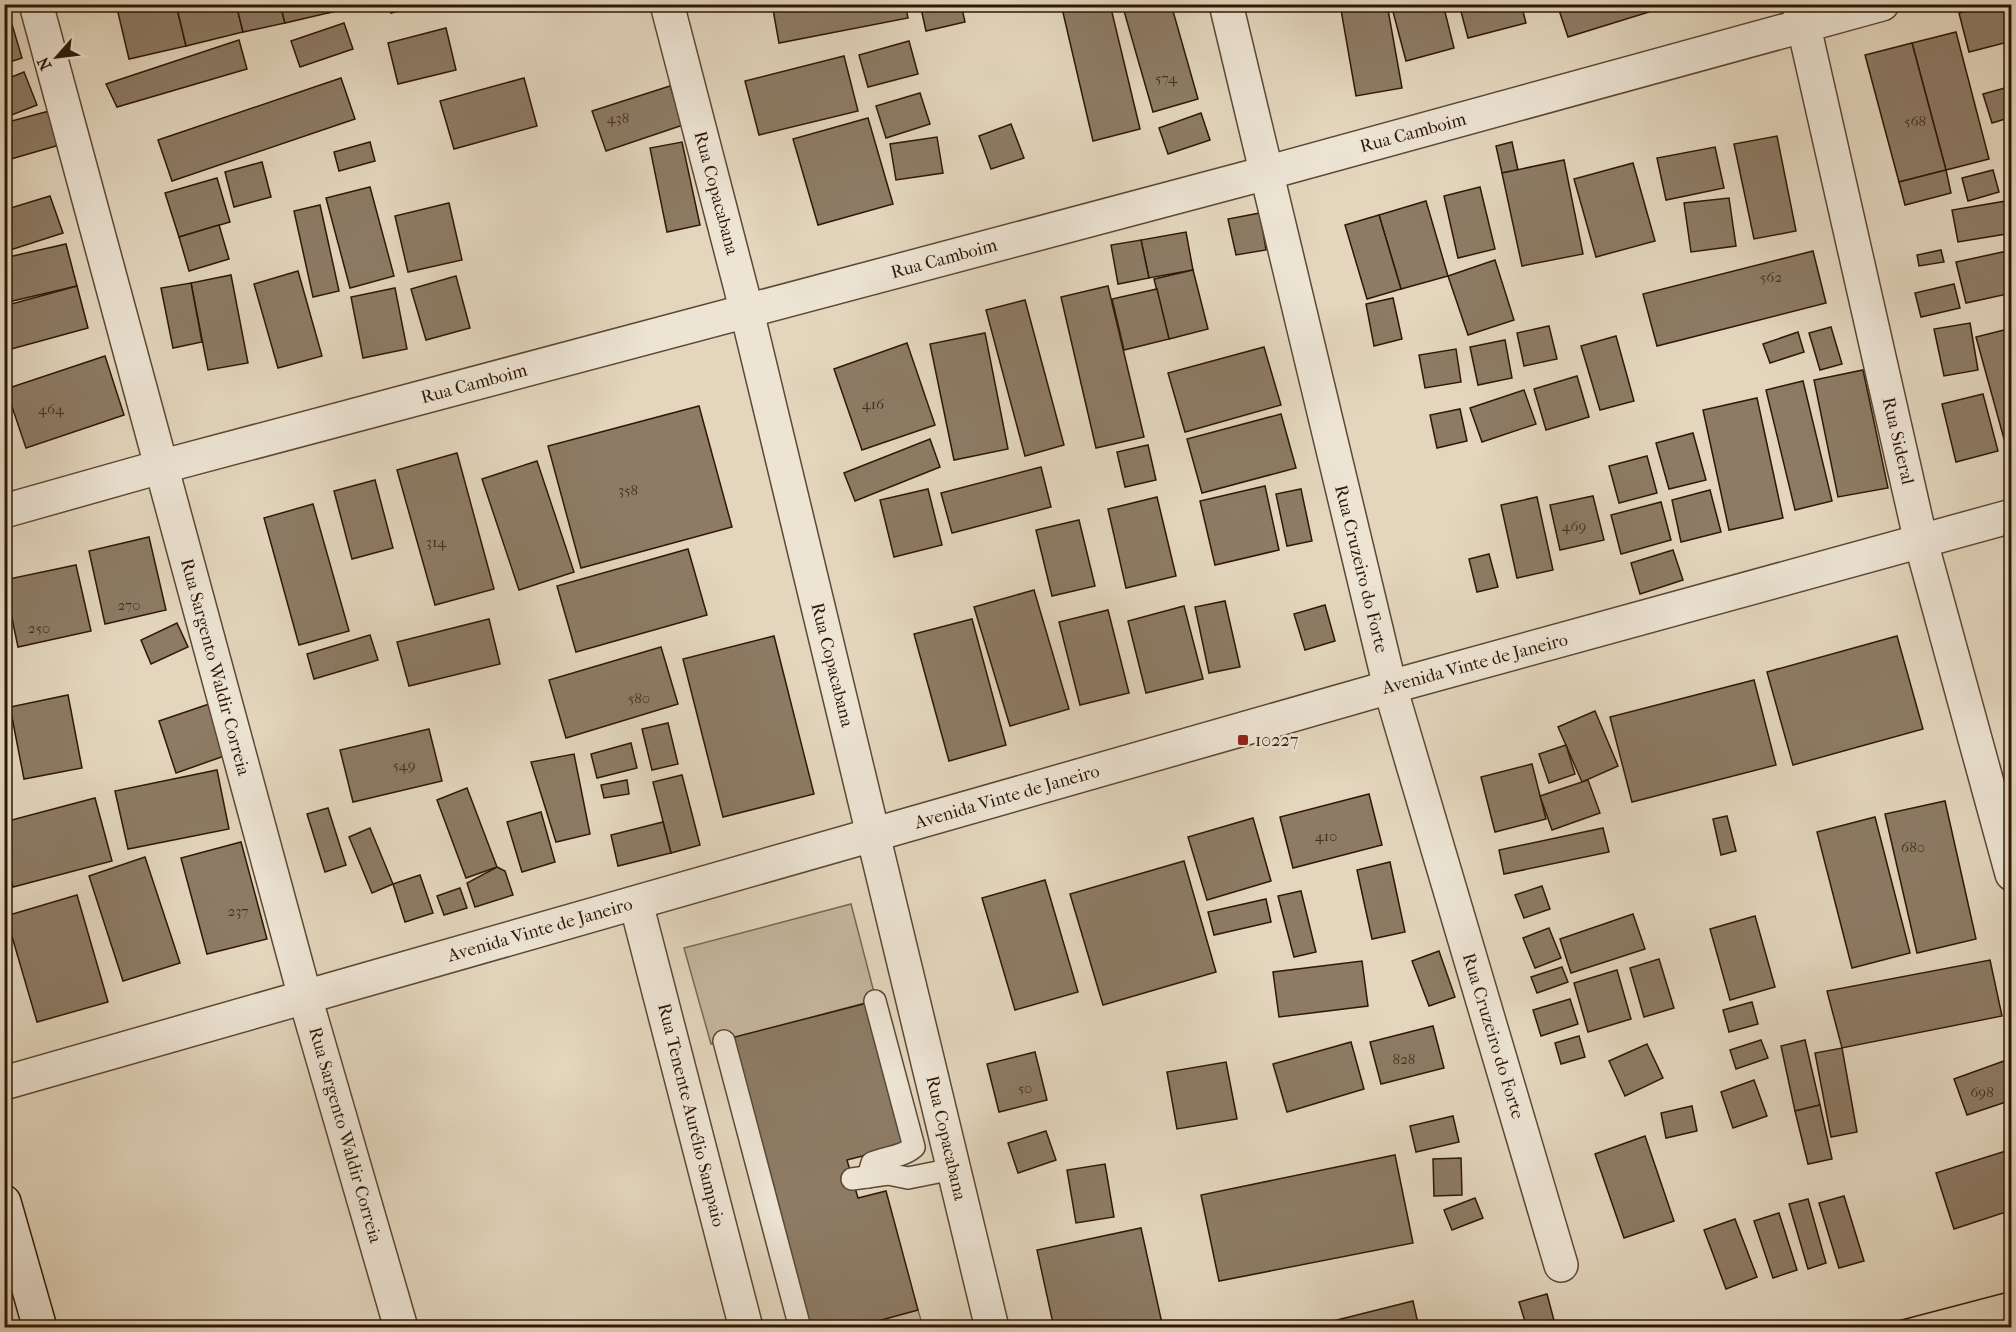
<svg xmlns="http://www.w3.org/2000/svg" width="2016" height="1332" viewBox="0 0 2016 1332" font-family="'IM FELL French Canon',serif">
<rect width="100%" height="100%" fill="#e3d6bd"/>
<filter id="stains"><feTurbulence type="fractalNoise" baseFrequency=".00333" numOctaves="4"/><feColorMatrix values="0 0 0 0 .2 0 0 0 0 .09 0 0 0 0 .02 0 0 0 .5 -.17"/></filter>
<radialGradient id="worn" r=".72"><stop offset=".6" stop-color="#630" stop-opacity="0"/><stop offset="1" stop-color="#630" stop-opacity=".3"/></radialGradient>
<g fill="#c4b69e" stroke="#7a6752" stroke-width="1.5">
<polygon points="851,904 876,1000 711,1044 684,948"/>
<polygon points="918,1310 923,1327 852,1328"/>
</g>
<g fill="#8d7b65" stroke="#2f1805" stroke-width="1.5">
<polygon points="116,4 176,4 186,46 129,59"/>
<polygon points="176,4 236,4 243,32 186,46"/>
<polygon points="236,4 280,4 285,23 243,32"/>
<polygon points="280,4 326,4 328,13 285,23"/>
<polygon points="326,4 366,4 328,13"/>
<polygon points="389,4 426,4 391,13"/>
<polygon points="772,4 905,4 908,18 779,43"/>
<polygon points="920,4 961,4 965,22 926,31"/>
<polygon points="1061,4 1110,4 1140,129 1093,141"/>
<polygon points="1122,4 1171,4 1198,99 1153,112"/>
<polygon points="1340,4 1387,4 1402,88 1356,96"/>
<polygon points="1391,4 1443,4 1454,48 1406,61"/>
<polygon points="1459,4 1521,4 1526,23 1468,38"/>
<polygon points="1557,4 1647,4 1649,12 1568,37"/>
<polygon points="1994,4 2012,4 2012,41 1969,52 1959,13"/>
<polygon points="8,11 22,58 4,64 4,12"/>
<polygon points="344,23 353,49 300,67 291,41"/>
<polygon points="446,28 456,70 398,84 388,43"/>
<polygon points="1956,32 1989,159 1946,170 1912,43"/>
<polygon points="239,40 247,69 117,107 106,84"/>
<polygon points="909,41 918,74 868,87 859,55"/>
<polygon points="1912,43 1946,170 1899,182 1865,55"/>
<polygon points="844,56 858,111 759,135 745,81"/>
<polygon points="24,72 37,105 4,118 4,80"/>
<polygon points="341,78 355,119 172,181 158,140"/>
<polygon points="524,78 537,126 454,149 440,101"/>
<polygon points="670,86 683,125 606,151 592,111"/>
<polygon points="2012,86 2012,117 1992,123 1983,94"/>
<polygon points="920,93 930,124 886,138 876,106"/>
<polygon points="53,110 63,144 4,161 4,123"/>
<polygon points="1201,113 1210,140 1168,154 1159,128"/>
<polygon points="868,118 893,204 818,225 793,139"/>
<polygon points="1011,124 1024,158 991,169 979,136"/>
<polygon points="1777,136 1796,231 1754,239 1734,144"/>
<polygon points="937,137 943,173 896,180 890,144"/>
<polygon points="370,142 375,161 339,171 334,152"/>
<polygon points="682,142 700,225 667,232 650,148"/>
<polygon points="1512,142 1518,170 1502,173 1496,146"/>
<polygon points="1715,147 1724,188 1666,200 1657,158"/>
<polygon points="1564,160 1583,254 1522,266 1502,173"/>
<polygon points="262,162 271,197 234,207 225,172"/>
<polygon points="1633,163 1655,241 1596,257 1574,179"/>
<polygon points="1946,170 1951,193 1905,205 1899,182"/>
<polygon points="1993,170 1999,192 1968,201 1962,178"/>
<polygon points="217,178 230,222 179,237 165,193"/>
<polygon points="370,187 394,276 350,288 326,198"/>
<polygon points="1480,187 1495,249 1458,258 1444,196"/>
<polygon points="50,196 63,233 4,252 4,210"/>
<polygon points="1729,198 1736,246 1691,252 1684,203"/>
<polygon points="2012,200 2012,233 1958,242 1952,210"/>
<polygon points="1426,201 1448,276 1401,289 1379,215"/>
<polygon points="449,203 462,260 408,272 395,216"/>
<polygon points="320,205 339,291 313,297 294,211"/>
<polygon points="1260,213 1266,250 1236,255 1228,219"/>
<polygon points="1379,215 1401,289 1367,299 1345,225"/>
<polygon points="219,225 229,259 189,271 179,237"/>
<polygon points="1186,232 1193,270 1149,278 1141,240"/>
<polygon points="1141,240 1149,278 1118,284 1111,245"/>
<polygon points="66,244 77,286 4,303 4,258"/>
<polygon points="1941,250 1944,262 1919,266 1917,255"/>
<polygon points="2012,250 2012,293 1966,303 1956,262"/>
<polygon points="1813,251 1826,303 1657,346 1643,294"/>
<polygon points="1495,260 1514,320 1468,335 1448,276"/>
<polygon points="1193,270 1208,329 1169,339 1154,279"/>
<polygon points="298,271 322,356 278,368 254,284"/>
<polygon points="231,275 248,363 208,370 191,283"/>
<polygon points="456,276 470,328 426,340 411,289"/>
<polygon points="191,283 202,342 173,348 161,288"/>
<polygon points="1954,284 1960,308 1921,317 1915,293"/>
<polygon points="77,286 88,328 4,351 4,306"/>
<polygon points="1108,286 1144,437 1096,448 1061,297"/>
<polygon points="395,288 407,349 363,358 351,297"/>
<polygon points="1157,289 1169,339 1124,350 1112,299"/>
<polygon points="1393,298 1402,339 1374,346 1366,304"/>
<polygon points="1025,300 1064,445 1025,456 986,310"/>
<polygon points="1970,323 1978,370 1944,376 1934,329"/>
<polygon points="1549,326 1557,359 1524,366 1517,333"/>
<polygon points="1831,327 1842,364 1820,370 1809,333"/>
<polygon points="2012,328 2012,468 1976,337"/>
<polygon points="1798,332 1804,352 1770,363 1763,344"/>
<polygon points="985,333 1008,449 954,460 930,344"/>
<polygon points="1616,336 1634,401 1600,410 1581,346"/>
<polygon points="1505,340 1512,378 1478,385 1470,347"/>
<polygon points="907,343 935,425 862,450 834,369"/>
<polygon points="1264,347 1281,405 1185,432 1168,373"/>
<polygon points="1456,349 1461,382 1425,388 1419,355"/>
<polygon points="105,356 124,415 26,448 6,389"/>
<polygon points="1863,370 1888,488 1838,497 1814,380"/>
<polygon points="1577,376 1589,417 1546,430 1534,389"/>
<polygon points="1803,381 1832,501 1795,510 1766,390"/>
<polygon points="1524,390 1536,424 1482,442 1470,408"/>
<polygon points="1983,394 1998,451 1956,462 1942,404"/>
<polygon points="1757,398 1783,518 1729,530 1703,410"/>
<polygon points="699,406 732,527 581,568 548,446"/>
<polygon points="1460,409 1467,441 1437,448 1430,415"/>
<polygon points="1281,414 1296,468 1202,493 1187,439"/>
<polygon points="1693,433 1706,480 1669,489 1656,443"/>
<polygon points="930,439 940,467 855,501 844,473"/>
<polygon points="1148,445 1156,480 1125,487 1117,452"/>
<polygon points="457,453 494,589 435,605 397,470"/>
<polygon points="1647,456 1657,493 1619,503 1609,466"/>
<polygon points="537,461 574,572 519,590 482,479"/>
<polygon points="1041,467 1051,507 952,533 941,493"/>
<polygon points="375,480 393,548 352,559 334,491"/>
<polygon points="1265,486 1279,550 1215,565 1200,501"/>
<polygon points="928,489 942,545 894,557 880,500"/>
<polygon points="1301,489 1312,541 1287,546 1276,494"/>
<polygon points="1710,490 1721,532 1681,542 1672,500"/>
<polygon points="1593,496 1604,540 1560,550 1550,505"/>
<polygon points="1157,497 1176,576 1126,588 1108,509"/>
<polygon points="1537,497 1553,570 1517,578 1501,505"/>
<polygon points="1661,502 1671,540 1621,554 1611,515"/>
<polygon points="313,504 349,631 299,645 264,518"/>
<polygon points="1079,520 1095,586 1052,596 1036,530"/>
<polygon points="149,537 166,610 105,624 89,551"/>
<polygon points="688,549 707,615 576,652 557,586"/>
<polygon points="1673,550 1683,580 1640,594 1631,563"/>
<polygon points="1489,554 1498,587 1477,592 1469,559"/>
<polygon points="76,565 91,631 18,647 4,580"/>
<polygon points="1034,590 1069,709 1010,726 974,607"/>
<polygon points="1225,601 1240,667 1209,673 1195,607"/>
<polygon points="1325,605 1335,641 1305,650 1294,614"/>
<polygon points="1184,606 1203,679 1146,693 1128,621"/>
<polygon points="1108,610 1129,693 1080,705 1059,622"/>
<polygon points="489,619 500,664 409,686 397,642"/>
<polygon points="972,619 1006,745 949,761 914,634"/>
<polygon points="177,623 188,647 151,664 141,640"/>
<polygon points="370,635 378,660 314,679 307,654"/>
<polygon points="774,636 814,794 723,817 683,659"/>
<polygon points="1897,636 1923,729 1793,765 1767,672"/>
<polygon points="661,647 678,704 566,738 549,680"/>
<polygon points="1754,680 1776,765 1632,802 1610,717"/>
<polygon points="68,695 82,768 24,779 10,707"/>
<polygon points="212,703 230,754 176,773 159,721"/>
<polygon points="1595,711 1618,766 1582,782 1558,727"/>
<polygon points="668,723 678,764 652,770 642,729"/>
<polygon points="429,729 442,781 353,802 340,750"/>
<polygon points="631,743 637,768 597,778 591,754"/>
<polygon points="1566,745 1575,774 1549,783 1539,754"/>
<polygon points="574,754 590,834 556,842 531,762"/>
<polygon points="1532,764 1546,819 1495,832 1481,777"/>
<polygon points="217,770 229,829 128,849 115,791"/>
<polygon points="682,775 700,845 671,853 653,782"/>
<polygon points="627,780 629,794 604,798 601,785"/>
<polygon points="1588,780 1600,813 1552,830 1540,796"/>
<polygon points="467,788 497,867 466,878 437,800"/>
<polygon points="1369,794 1382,845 1293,868 1280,817"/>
<polygon points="95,798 112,861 13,887 4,852 4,822"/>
<polygon points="1945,801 1976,939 1917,953 1885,814"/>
<polygon points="328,808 346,865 325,872 307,814"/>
<polygon points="541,812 555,862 522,872 507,822"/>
<polygon points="1727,816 1736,851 1721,855 1713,819"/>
<polygon points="1875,817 1910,953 1852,968 1817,832"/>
<polygon points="1253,818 1271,881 1207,900 1188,837"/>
<polygon points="663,822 671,853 618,866 611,835"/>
<polygon points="370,828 393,884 372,893 349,837"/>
<polygon points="1603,828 1609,852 1504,874 1499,850"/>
<polygon points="241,842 267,939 207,954 181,858"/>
<polygon points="145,857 180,963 123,981 89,876"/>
<polygon points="1184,861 1216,972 1103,1005 1070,894"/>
<polygon points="1390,862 1405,932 1372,939 1357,870"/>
<polygon points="497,867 505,871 513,895 475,907 467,883"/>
<polygon points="420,875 433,913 405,922 393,884"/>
<polygon points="1045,880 1078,992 1015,1010 982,898"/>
<polygon points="1542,886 1550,909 1524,918 1515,895"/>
<polygon points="460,888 467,908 444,915 437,896"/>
<polygon points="1301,891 1316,952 1294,957 1278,896"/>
<polygon points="77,895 108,1002 37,1022 6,916"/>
<polygon points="1266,899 1271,922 1214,935 1208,912"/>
<polygon points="1633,914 1645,949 1571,973 1560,939"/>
<polygon points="1755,916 1775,987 1730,1000 1710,929"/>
<polygon points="1549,928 1561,958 1535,968 1523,938"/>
<polygon points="1439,951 1455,997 1429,1006 1412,961"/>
<polygon points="1659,959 1674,1008 1644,1017 1630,968"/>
<polygon points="1990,960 2002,1016 1842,1048 1827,991"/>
<polygon points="1362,961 1368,1006 1279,1017 1273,972"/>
<polygon points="1562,967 1568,982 1537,993 1531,977"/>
<polygon points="1617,970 1631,1019 1588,1032 1574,983"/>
<polygon points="1570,999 1578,1024 1541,1036 1533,1010"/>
<polygon points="875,1001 912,1143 847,1160 858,1198 886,1191 918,1310 852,1328 809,1328 731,1038"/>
<polygon points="1752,1002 1758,1024 1729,1032 1723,1010"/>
<polygon points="1433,1026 1444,1068 1381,1084 1370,1042"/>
<polygon points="1579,1036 1585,1057 1561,1064 1555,1043"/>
<polygon points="1761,1040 1768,1058 1736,1069 1730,1050"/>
<polygon points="1805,1040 1820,1105 1795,1111 1781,1046"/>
<polygon points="1351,1042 1364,1089 1287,1112 1273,1064"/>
<polygon points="1647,1044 1663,1078 1625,1096 1609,1061"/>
<polygon points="1842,1048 1857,1132 1831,1137 1815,1053"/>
<polygon points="1035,1052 1047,1100 999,1112 987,1064"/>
<polygon points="2012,1058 2012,1100 1967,1115 1954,1079"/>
<polygon points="1226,1062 1237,1119 1177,1129 1167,1072"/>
<polygon points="1754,1080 1767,1116 1733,1128 1721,1092"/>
<polygon points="1820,1105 1832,1159 1808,1164 1795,1111"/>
<polygon points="1692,1106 1697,1131 1666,1138 1661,1113"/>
<polygon points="1453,1116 1459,1142 1416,1152 1410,1126"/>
<polygon points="1046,1131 1056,1160 1018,1173 1008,1143"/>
<polygon points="1645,1136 1674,1221 1624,1238 1595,1154"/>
<polygon points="2012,1149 2012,1210 1954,1229 1936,1173"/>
<polygon points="1395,1155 1413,1243 1219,1281 1201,1195"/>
<polygon points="1461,1158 1462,1195 1434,1196 1433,1159"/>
<polygon points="1105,1164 1114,1217 1076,1223 1067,1170"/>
<polygon points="1844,1196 1864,1261 1839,1268 1819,1203"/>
<polygon points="1475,1198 1483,1218 1452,1230 1444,1210"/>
<polygon points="1808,1199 1826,1263 1808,1269 1789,1204"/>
<polygon points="1779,1213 1797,1270 1773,1278 1754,1221"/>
<polygon points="1735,1219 1757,1277 1726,1289 1704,1230"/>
<polygon points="1141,1228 1163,1328 1054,1328 1037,1250"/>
<polygon points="1547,1294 1556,1328 1527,1328 1519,1302"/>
<polygon points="1413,1301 1419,1328 1305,1328"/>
</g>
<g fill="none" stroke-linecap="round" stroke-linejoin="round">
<g stroke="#5c4833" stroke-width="24">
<g id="service">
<polyline points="724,1041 800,1328"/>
<path d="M868 1177 872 1163C886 1157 903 1157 914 1147L875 1001"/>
<polyline points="852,1179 888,1174 908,1178 953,1169"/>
</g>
</g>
<g stroke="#5c4833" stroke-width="36">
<g id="minor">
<polyline points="36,4 305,997 401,1328"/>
<polyline points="667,4 747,312 992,1328"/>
<polyline points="1226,4 1390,687 1561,1265"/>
<polyline points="1799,5 1921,542 2012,874"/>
<polyline points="4,511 160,467 1266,173 1882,4"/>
<polyline points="636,903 746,1328"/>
</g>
</g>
<g stroke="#5c4833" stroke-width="36">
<polyline id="tertiary" points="4,1083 1390,687 2012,516"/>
</g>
<g stroke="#2f1805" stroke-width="36">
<polyline id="secondary" points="4,1202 40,1328"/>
</g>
<use href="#service" stroke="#ede4d4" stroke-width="21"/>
<use href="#minor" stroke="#ede4d4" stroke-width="33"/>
<use href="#tertiary" stroke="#ede4d4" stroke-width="33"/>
<use href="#secondary" stroke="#ede4d4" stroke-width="33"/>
<polyline stroke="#2f1805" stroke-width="1.5" points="1871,1328 2012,1291"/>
</g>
<rect fill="#8f2418" stroke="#ede4d4" stroke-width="2" x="1237" y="734" width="12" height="12" rx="3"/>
<g text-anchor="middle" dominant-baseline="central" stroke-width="5" stroke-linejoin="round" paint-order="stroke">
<g font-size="15" fill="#46311d">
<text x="1166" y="78">574</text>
<text x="618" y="118">438</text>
<text x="1915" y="121">568</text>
<text x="1771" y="277">562</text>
<text x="873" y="404">416</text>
<text x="51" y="409">464</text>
<text x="628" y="490">358</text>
<text x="1574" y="526">469</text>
<text x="436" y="542">314</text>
<text x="129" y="605">270</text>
<text x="39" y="628">250</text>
<text x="639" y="698">580</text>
<text x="404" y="765">549</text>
<text x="1326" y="836">410</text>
<text x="1913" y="847">680</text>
<text x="238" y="911">237</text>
<text x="1404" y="1059">828</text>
<text x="1025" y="1088">50</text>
<text x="1982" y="1092">698</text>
</g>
<g font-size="18" fill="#2f1805" stroke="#ede4d4">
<text transform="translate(1413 133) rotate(-15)">Rua Camboim</text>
<text transform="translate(716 193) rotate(75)">Rua Copacabana</text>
<text transform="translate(944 259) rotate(-15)">Rua Camboim</text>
<text transform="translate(474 384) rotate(-15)">Rua Camboim</text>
<text transform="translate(1898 441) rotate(77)">Rua Sideral</text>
<text transform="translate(1361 569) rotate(76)">Rua Cruzeiro do Forte</text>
<text transform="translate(1475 664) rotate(-15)">Avenida Vinte de Janeiro</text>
<text transform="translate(832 665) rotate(76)">Rua Copacabana</text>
<text transform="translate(215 667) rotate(75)">Rua Sargento Waldir Correia</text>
<text transform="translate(1007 797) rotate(-16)">Avenida Vinte de Janeiro</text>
<text transform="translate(540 930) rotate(-16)">Avenida Vinte de Janeiro</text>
<text transform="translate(1493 1036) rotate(73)">Rua Cruzeiro do Forte</text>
<text transform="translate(691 1115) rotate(76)">Rua Tenente Aurélio Sampaio</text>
<text transform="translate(345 1135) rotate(74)">Rua Sargento Waldir Correia</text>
<text transform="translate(946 1138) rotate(77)">Rua Copacabana</text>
</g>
<g font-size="18" fill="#2f1805" stroke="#ede4d4" text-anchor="start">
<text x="1255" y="740">10227</text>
</g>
</g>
<rect width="2016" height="1332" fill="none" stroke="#e3d6bd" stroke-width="24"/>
<rect x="6" y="6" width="2004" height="1320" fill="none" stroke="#2f1805" stroke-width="3"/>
<rect x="12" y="12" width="1992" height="1308" fill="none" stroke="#2f1805" stroke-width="1.5"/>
<g transform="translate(57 57) rotate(242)" stroke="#ede4d4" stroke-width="4.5" paint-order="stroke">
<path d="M0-4.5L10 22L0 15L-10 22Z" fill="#2f1805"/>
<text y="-9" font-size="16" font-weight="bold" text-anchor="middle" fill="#2f1805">N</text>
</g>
<rect width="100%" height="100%" filter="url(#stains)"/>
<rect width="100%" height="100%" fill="url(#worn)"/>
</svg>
